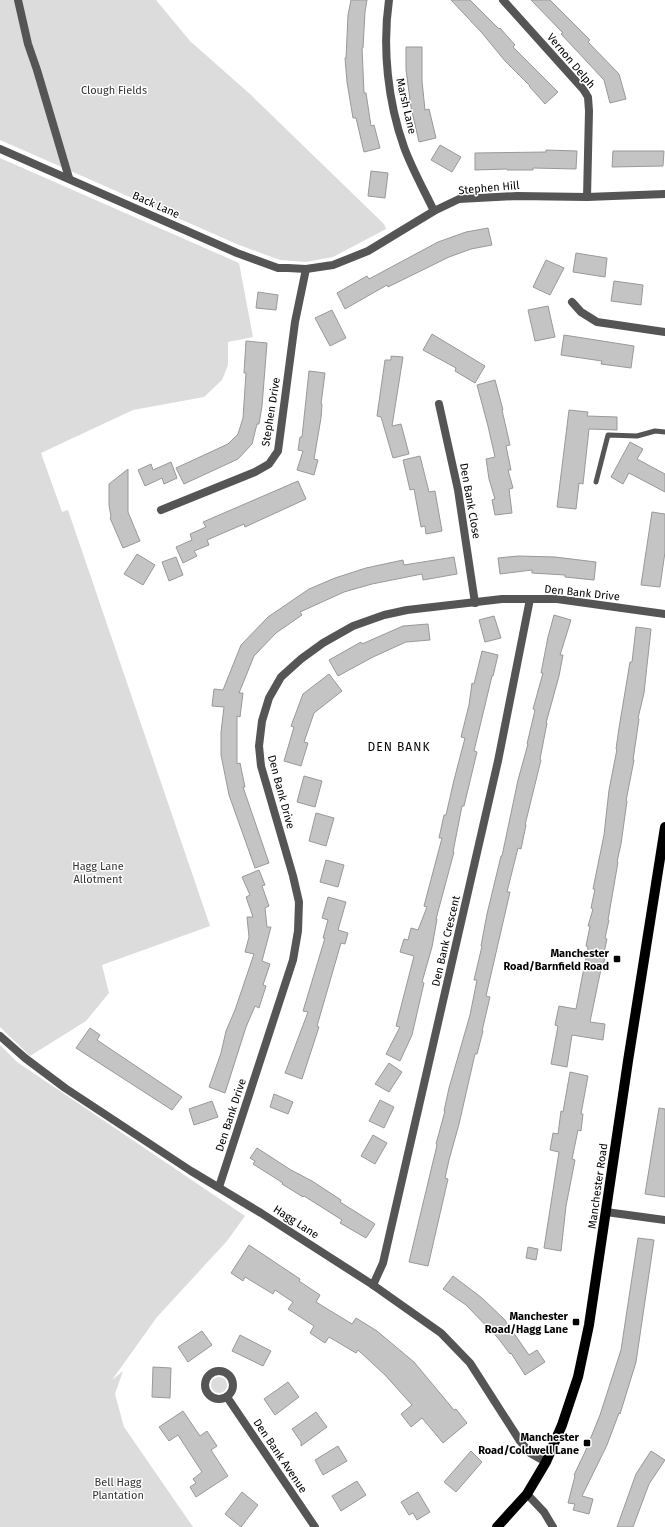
<svg xmlns="http://www.w3.org/2000/svg" width="665" height="1527" viewBox="0 0 665 1527" font-family="'Fira Sans',sans-serif">
<rect width="100%" height="100%" fill="#fff"/>
<g fill="#dcdcdc">
<polygon points="0,0 156,0 190,41 251,95 384,224 386,229 333,257 306,262 280,260 239,245 0,140"/>
<polygon points="0,158 239,263 253,337 228,342 228,365 222,380 204,397 133,410 41,453 62,512 68,510 210,926 102,965 109,993 86,1021 30,1056 0,1027"/>
<polygon points="0,1045 17,1062 245,1216 227,1241 157,1317 112,1380 123,1371 115,1394 124,1427 193,1527 0,1527"/>
<circle cx="219" cy="1385" r="8"/>
</g>
<g fill="#c4c4c4" stroke="#999">
<polygon points="351,0 367,0 365,12 363,48 362,48 364,93 366,93 371,126 374,125 380,148 364,152 356,118 353,118 347,82 345,58 346,58 348,15"/>
<polygon points="451,0 470,0 499,29 500,28 515,45 513,47 558,92 545,104 529,86 530,86 505,61 482,33"/>
<polygon points="531,0 550,0 590,40 588,42 619,74 626,99 610,103 604,80 561,34 563,33"/>
<polygon points="406,47 422,47 422,81 425,110 429,109 436,138 419,142 411,107 406,70"/>
<polygon points="440,145 461,157 452,172 431,160"/>
<polygon points="546,150 577,151 576,169 533,168 533,170 507,170 507,169 475,170 475,153 546,152"/>
<polygon points="613,151 664,151 663,166 612,167"/>
<polygon points="371,171 388,173 385,198 368,196"/>
<polygon points="488,228 492,245 471,249 449,257 388,287 387,285 345,309 337,293 367,276 369,279 438,242 466,232"/>
<polygon points="576,253 607,258 605,277 573,272"/>
<polygon points="546,260 564,268 550,295 533,287"/>
<polygon points="614,281 643,285 641,305 611,301"/>
<polygon points="258,292 278,295 276,310 256,308"/>
<polygon points="548,306 555,337 535,341 528,310"/>
<polygon points="332,310 346,338 330,346 315,318"/>
<polygon points="432,334 485,366 475,383 455,371 456,368 423,350"/>
<polygon points="564,335 634,346 631,368 601,364 602,361 561,355"/>
<polygon points="246,341 267,343 262,406 259,424 257,424 252,444 238,459 184,484 176,468 228,444 238,434 243,418 246,373 244,373"/>
<polygon points="391,356 403,357 392,426 401,424 409,454 393,458 381,417 377,416 385,360 391,360"/>
<polygon points="309,371 325,373 321,404 322,404 321,418 314,459 318,460 314,475 297,470 303,451 298,450 300,437 302,437"/>
<polygon points="495,380 503,410 502,410 510,445 506,446 511,470 508,470 513,488 509,489 512,513 495,515 492,500 495,499 489,479 486,459 495,457 488,426 477,385"/>
<polygon points="569,410 588,412 587,416 617,417 617,430 589,429 583,484 579,483 576,509 557,507"/>
<polygon points="630,442 643,449 637,459 665,474 665,492 629,473 623,484 611,477"/>
<polygon points="420,456 429,492 435,491 442,531 426,534 425,526 421,527 414,489 410,490 403,460"/>
<polygon points="171,462 177,478 164,484 162,478 145,486 138,470 151,464 153,470"/>
<polygon points="128,469 128,512 140,541 123,548 110,518 111,517 109,505 109,484"/>
<polygon points="298,481 306,499 245,527 244,524 207,540 209,545 194,551 197,556 183,563 176,547 192,540 190,534 206,527 203,522"/>
<polygon points="652,512 665,514 665,552 660,587 641,585"/>
<polygon points="137,554 155,565 143,585 124,574"/>
<polygon points="518,556 555,557 596,562 594,580 565,577 565,575 532,573 532,570 500,574 498,558"/>
<polygon points="176,557 183,575 169,581 162,562"/>
<polygon points="454,557 457,574 423,580 422,574 372,584 344,592 300,612 302,615 276,633 254,656 239,693 243,693 240,717 237,716 237,764 240,763 245,787 243,787 269,863 255,868 229,795 221,755 221,732 224,707 212,706 214,689 223,690 241,645 268,617 309,589 335,578 366,568 403,560 404,565"/>
<polygon points="554,615 571,620 560,655 563,655 559,676 546,723 547,723 540,759 541,760 525,825 526,825 521,849 518,848 507,892 510,892 486,996 490,997 482,1031 483,1031 477,1054 475,1054 459,1124 449,1160 445,1178 448,1179 428,1266 409,1262 437,1145 436,1144 445,1111 444,1111 449,1088 470,1015 477,980 474,980 482,946 481,946 487,914 501,856 502,856 518,780 528,744 527,744 535,710 533,709 543,673 541,673 548,637"/>
<polygon points="494,616 501,638 485,642 479,620"/>
<polygon points="428,624 430,640 406,642 373,657 338,676 329,660 361,642 362,644 403,626"/>
<polygon points="636,627 651,629 644,693 638,718 639,719 633,760 634,760 626,801 627,801 621,844 617,862 618,862 608,920 609,920 605,938 607,939 603,957 605,958 602,969 601,969 590,1022 605,1024 603,1040 572,1035 567,1067 551,1064 558,1026 555,1025 559,1006 576,1009 588,947 586,946 590,926 588,926 593,909 591,908 595,889 593,889 604,835 609,790 617,749 616,749 619,728 630,662 632,662"/>
<polygon points="482,651 498,655 493,676 492,676 474,751 477,752 464,806 462,806 453,852 454,852 436,919 437,919 432,947 422,982 424,983 412,1035 400,1061 386,1054 400,1027 396,1026 414,956 400,952 404,939 408,940 411,928 418,930 427,907 424,906 442,838 439,838 444,815 446,815 454,780 465,738 461,737 469,705 472,683 474,684"/>
<polygon points="329,674 342,691 314,713 304,742 308,743 301,766 284,761 294,727 291,726 303,694"/>
<polygon points="304,776 322,781 315,807 297,802"/>
<polygon points="316,813 334,818 326,846 309,841"/>
<polygon points="326,860 344,865 338,887 320,882"/>
<polygon points="259,870 265,885 262,886 269,906 265,908 267,927 271,927 262,961 270,964 263,985 266,986 259,1008 255,1006 246,1027 225,1093 209,1087 221,1053 226,1031 235,1010 254,954 245,952 249,937 247,917 253,917 246,897 250,895 242,877"/>
<polygon points="328,897 346,902 338,930 348,933 345,944 341,943 317,1026 319,1027 302,1079 285,1073 308,1012 303,1011 325,938 323,938 328,920 322,918"/>
<polygon points="90,1028 100,1035 97,1040 182,1097 172,1110 76,1048"/>
<polygon points="389,1063 402,1072 389,1092 375,1084"/>
<polygon points="570,1072 588,1076 581,1114 583,1114 581,1131 578,1130 572,1159 575,1160 566,1206 561,1251 544,1248 559,1152 550,1150 553,1133 558,1134 561,1111 563,1112"/>
<polygon points="274,1094 293,1102 288,1114 270,1107"/>
<polygon points="380,1100 394,1107 384,1128 369,1121"/>
<polygon points="212,1101 218,1117 194,1125 189,1109"/>
<polygon points="659,1108 665,1109 665,1197 645,1194"/>
<polygon points="373,1135 387,1143 375,1164 361,1156"/>
<polygon points="257,1148 291,1170 312,1181 341,1200 340,1202 375,1224 366,1238 340,1223 342,1220 304,1196 303,1197 282,1184 283,1183 253,1164 255,1161 250,1158"/>
<polygon points="638,1238 654,1240 636,1362 620,1414 619,1413 607,1445 582,1496 593,1499 589,1514 573,1510 575,1504 568,1503 575,1476 574,1475 585,1452 600,1415 621,1350"/>
<polygon points="249,1245 300,1279 299,1281 320,1295 316,1302 352,1324 356,1318 377,1331 414,1362 454,1410 456,1409 467,1423 443,1443 422,1418 411,1427 401,1414 412,1405 385,1375 358,1350 356,1353 329,1337 325,1343 310,1333 314,1326 288,1309 293,1302 275,1290 273,1294 245,1277 243,1281 231,1273"/>
<polygon points="528,1247 538,1249 536,1260 526,1258"/>
<polygon points="453,1276 482,1298 504,1319 529,1355 537,1350 545,1362 525,1375 511,1353 510,1354 498,1338 466,1305 443,1289"/>
<polygon points="202,1331 212,1345 188,1362 178,1347"/>
<polygon points="240,1335 271,1351 263,1366 232,1351"/>
<polygon points="153,1367 171,1368 170,1398 152,1397"/>
<polygon points="288,1382 299,1397 275,1415 264,1399"/>
<polygon points="183,1411 200,1436 207,1431 217,1446 211,1450 228,1476 196,1497 190,1487 196,1483 193,1479 202,1472 178,1435 169,1441 159,1427"/>
<polygon points="316,1412 327,1427 301,1446 301,1442 292,1429"/>
<polygon points="338,1446 347,1461 323,1475 315,1460"/>
<polygon points="471,1451 482,1462 456,1492 444,1482"/>
<polygon points="651,1451 665,1460 649,1484 633,1527 617,1527 636,1474"/>
<polygon points="357,1481 366,1495 341,1511 332,1496"/>
<polygon points="242,1492 258,1505 241,1527 225,1514"/>
<polygon points="418,1492 430,1512 417,1520 413,1513 409,1515 401,1502"/>
</g>
<g fill="none" stroke-linecap="round" stroke-linejoin="round">
<polyline stroke="#555" stroke-width="5" points="596,482 608,435 637,436 655,431 665,432"/>
<g stroke="#555" stroke-width="8">
<polyline points="18,0 28,44 37,70 69,178"/>
<path d="M389 0C382 48 388 102 404 147 412 169 424 190 434 211"/>
<polyline points="503,0 583,89 588,97 589,111 587,197"/>
<polyline points="0,149 237,253 278,268 288,268 306,269 333,265 368,251 434,211 459,199 517,196 587,197 665,194"/>
<polyline points="572,302 581,312 597,322 665,332"/>
<polyline points="439,404 458,490 475,603"/>
<polyline points="161,510 255,472 269,464 278,451 295,322 306,269"/>
<polyline points="0,1036 25,1058 65,1088 191,1171 261,1213 373,1285 441,1333 470,1363 520,1441 530,1453 546,1462"/>
<polyline points="219,1187 293,960 298,931 299,902 293,876 261,766 259,746 262,721 269,698 281,677 301,659 323,643 353,626 384,615 407,610 502,599 557,599 665,614"/>
<polyline points="606,1212 665,1220"/>
<polyline points="373,1285 383,1263 498,761 530,599"/>
<circle cx="219" cy="1385" r="14"/>
<polyline points="227,1397 315,1527"/>
</g>
<polyline stroke="#555" stroke-width="8" points="527,1494 544,1512 553,1527"/>
<polyline stroke="#000" stroke-width="10" points="497,1527 527,1494 546,1462 562,1425 578,1377 589,1325 628,1061 665,827"/>
</g>
<g fill="#000" stroke="#fff" stroke-width="1.5">
<rect x="613" y="955" width="8" height="8" rx="2"/>
<rect x="572" y="1318" width="8" height="8" rx="2"/>
<rect x="583" y="1439" width="8" height="8" rx="2"/>
</g>
<g text-anchor="middle" dominant-baseline="central" stroke-width="3" stroke-linejoin="round" paint-order="stroke">
<g font-size="11" fill="#000" stroke="#fff">
<text transform="translate(571 61) rotate(50)">Vernon Delph</text>
<text transform="translate(406 106) rotate(77)">Marsh Lane</text>
<text transform="translate(489 188) rotate(-5)">Stephen Hill</text>
<text transform="translate(156 205) rotate(24)">Back Lane</text>
<text transform="translate(271 412) rotate(-81)">Stephen Drive</text>
<text transform="translate(470 501) rotate(80)">Den Bank Close</text>
<text transform="translate(582 593) rotate(6)">Den Bank Drive</text>
<text transform="translate(281 792) rotate(75)">Den Bank Drive</text>
<text transform="translate(446 941) rotate(-77)">Den Bank Crescent</text>
<text transform="translate(231 1115) rotate(-72)">Den Bank Drive</text>
<text transform="translate(598 1186) rotate(-82)">Manchester Road</text>
<text transform="translate(296 1222) rotate(33)">Hagg Lane</text>
<text transform="translate(280 1456) rotate(56)">Den Bank Avenue</text>
</g>
<g font-size="11" fill="#333" stroke="#fff">
<text x="114" y="90">Clough Fields</text>
<text x="98" y="866">Hagg Lane<tspan x="98" dy="13">Allotment</tspan></text>
<text x="118" y="1482">Bell Hagg<tspan x="118" dy="13">Plantation</tspan></text>
</g>
<g font-size="11" font-weight="bold" fill="#000" stroke="#fff" text-anchor="end">
<text x="609" y="953">Manchester<tspan x="609" dy="13">Road/Barnfield Road</tspan></text>
<text x="568" y="1316">Manchester<tspan x="568" dy="13">Road/Hagg Lane</tspan></text>
<text x="579" y="1437">Manchester<tspan x="579" dy="13">Road/Coldwell Lane</tspan></text>
</g>
<g font-size="12" letter-spacing="1" fill="#000" stroke="#fff">
<text x="399" y="747">DEN BANK</text>
</g>
</g>
</svg>
